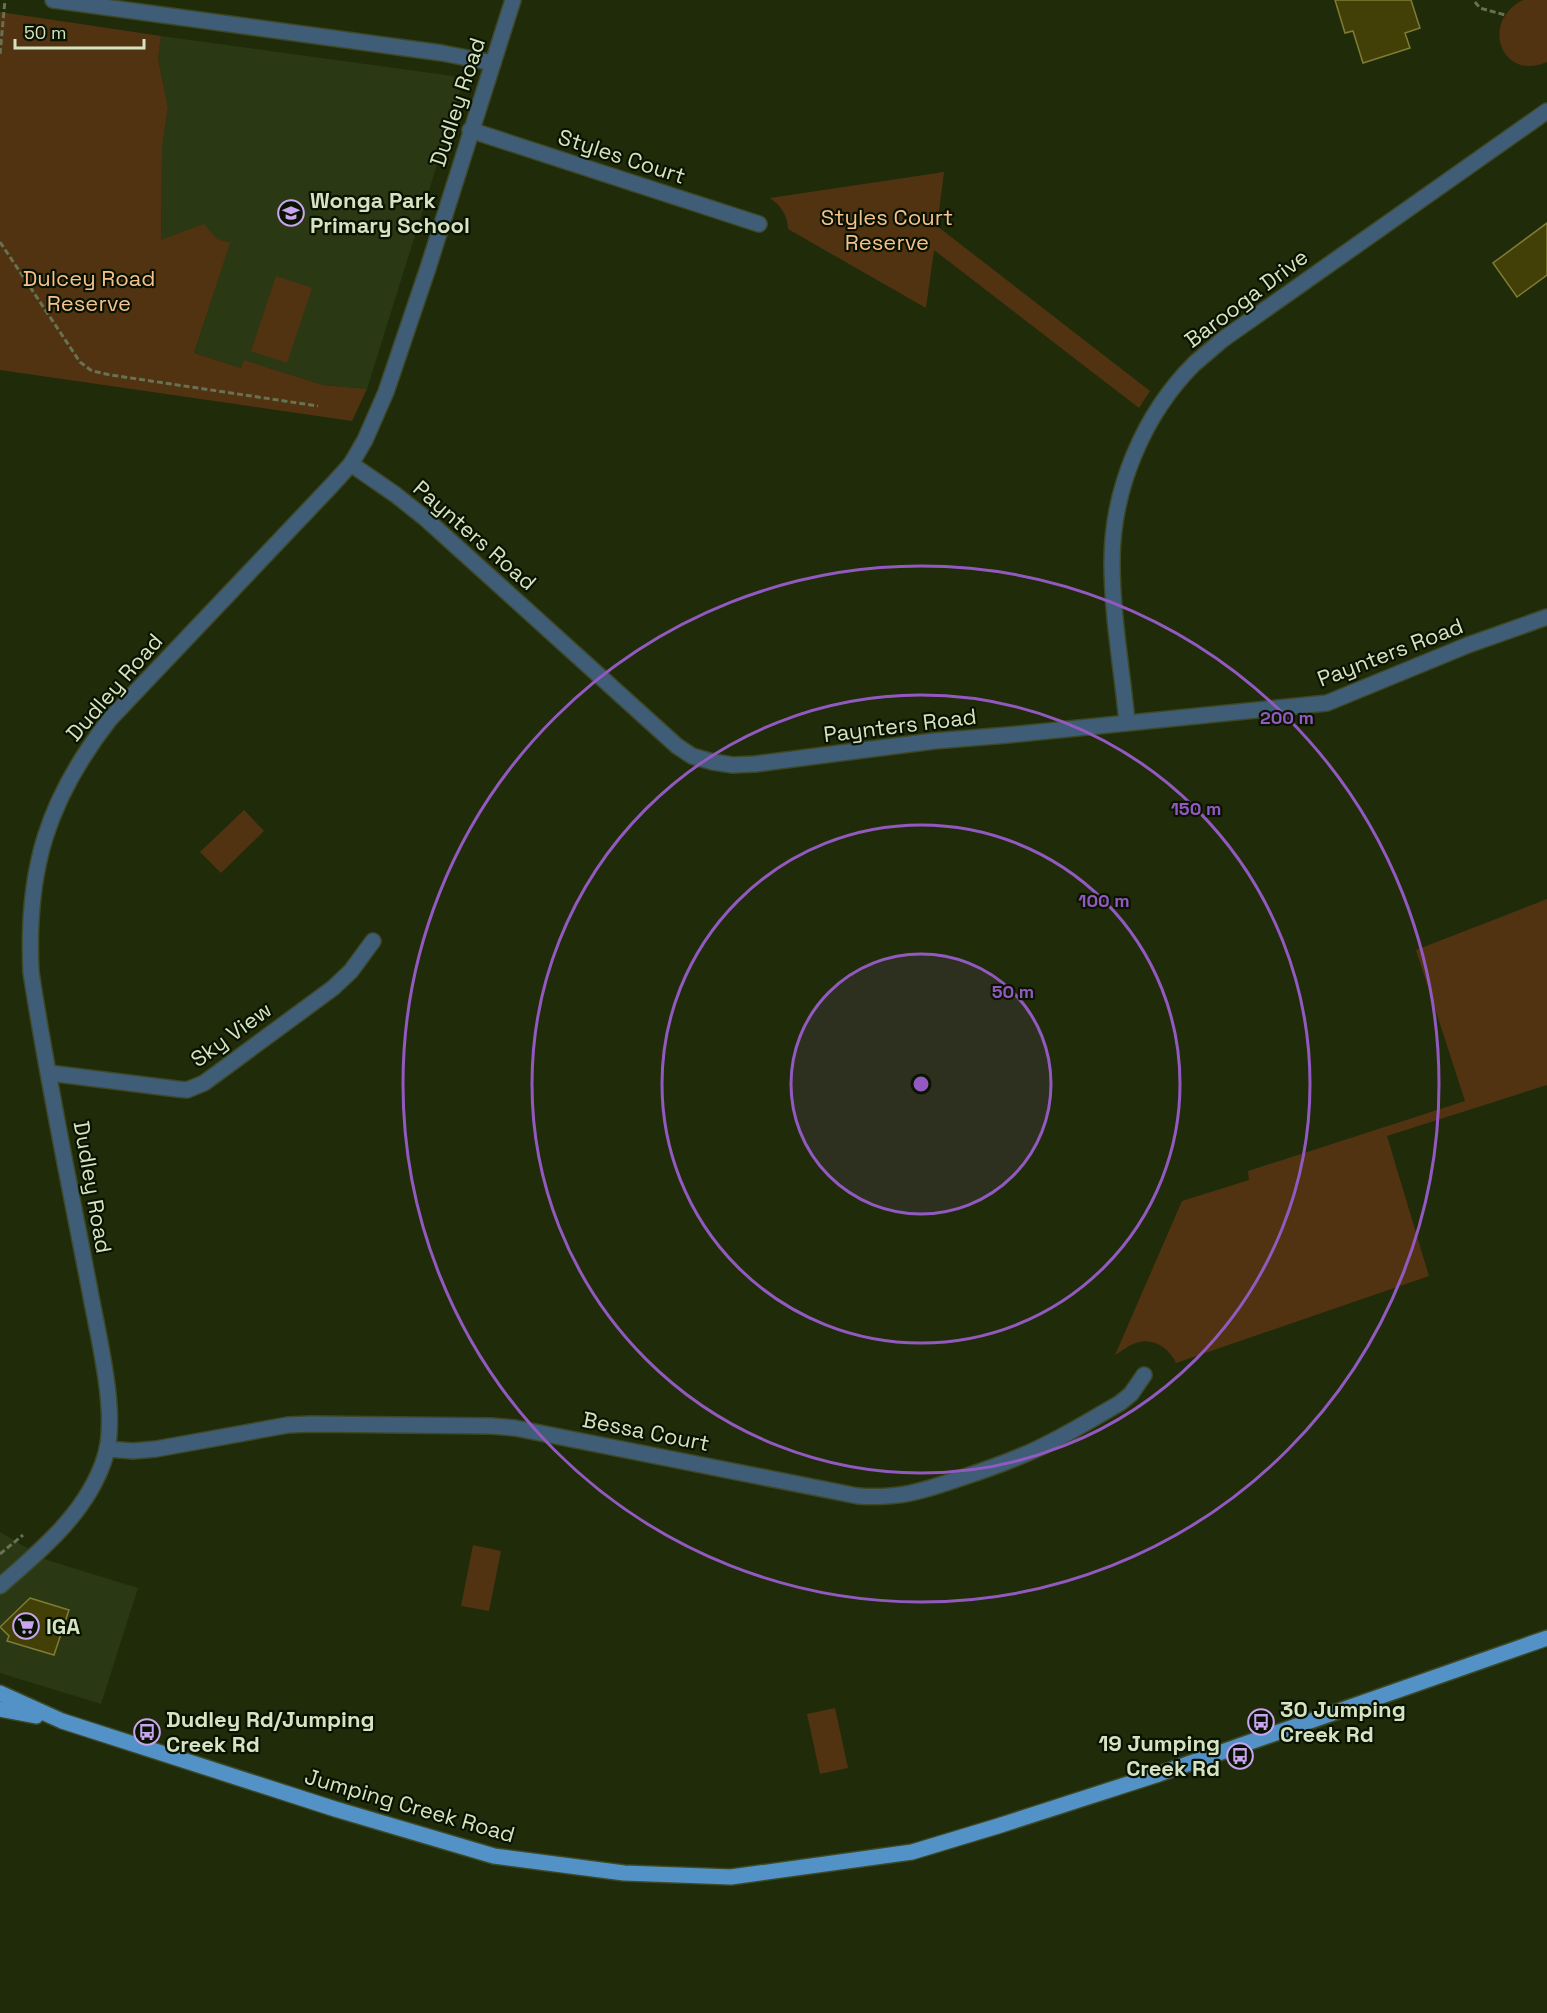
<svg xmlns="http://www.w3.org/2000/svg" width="1547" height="2013" viewBox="0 0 1547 2013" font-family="'Space Grotesk',sans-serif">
<rect width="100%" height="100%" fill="#202b0a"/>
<g fill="#2a3813">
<polygon points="161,36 453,76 462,85 367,389 323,385 244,360 241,368 194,353 227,250 228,250 161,241 162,148 168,107 158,59"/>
<polygon points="0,1532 47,1560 138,1588 101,1704 0,1673"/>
</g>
<g fill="#513311">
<path d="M1523 0H1547V62C1502 82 1479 22 1523 0Z"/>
<polygon points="0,12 161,36 158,59 168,107 162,148 161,240 204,224 217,239 230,243 194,353 241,368 244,360 323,385 367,389 352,421 0,370"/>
<path d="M944 172 937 226 1150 391 1139 408 934 250 926 308 788 229C787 214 781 206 770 198Z"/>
<polygon points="276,276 312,288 287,363 251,351"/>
<polygon points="244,810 264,831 221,873 200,852"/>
<path d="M1547 899V1085L1387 1136 1429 1276 1176 1363C1169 1348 1153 1337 1136 1343 1129 1345 1122 1351 1115 1355L1182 1201 1249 1180 1248 1171 1465 1101 1416 950Z"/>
<polygon points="473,1545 501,1551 489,1611 461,1606"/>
<polygon points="835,1708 848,1768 820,1774 807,1714"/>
</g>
<g fill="#434007" stroke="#807c36" stroke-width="1.5">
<polygon points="1335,0 1411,0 1420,28 1405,33 1410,48 1363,63 1353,31 1345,33"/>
<polygon points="1547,223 1547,275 1517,297 1493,263"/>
<polygon points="30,1598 69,1610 54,1655 7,1641 9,1636 0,1627"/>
</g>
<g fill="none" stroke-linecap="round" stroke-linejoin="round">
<g stroke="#3d4827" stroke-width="18">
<g id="minor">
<polyline points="53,0 442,53 493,63"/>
<polyline points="470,130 759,224"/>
<polyline points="351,464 396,495 426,519 677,746 692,756 713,762 733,765 755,764 934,741 1008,735 1327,703 1468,645 1547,617"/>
<path d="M1127 722C1122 669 1112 616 1112 562 1112 490 1143 415 1194 364 1203 356 1213 348 1222 340L1547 111"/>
<polyline points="49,1073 177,1089 187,1090 204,1083 333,988 351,971 373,941"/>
<path d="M107 1449 133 1451 156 1449 288 1425 311 1424 491 1426 515 1428 858 1496C899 1499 923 1491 961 1478 988 1469 1014 1460 1039 1448 1067 1435 1094 1418 1120 1403L1131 1394 1144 1375"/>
<path d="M0 1586C41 1550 88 1512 105 1457 119 1414 97 1332 89 1286 69 1182 47 1077 31 972 26 870 47 800 110 719L332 485 351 464 365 440 386 392 428 268 513 0"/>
</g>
</g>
<g stroke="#3d4827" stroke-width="18">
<g id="major">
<polyline points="0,1693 62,1721 335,1809 494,1856 624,1873 731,1877 912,1852 998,1826 1159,1774 1547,1638"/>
<polyline points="0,1709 36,1716"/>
</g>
</g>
<g stroke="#667251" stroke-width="3" stroke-dasharray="6 3" stroke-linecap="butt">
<polyline points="1475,2 1480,8 1505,15"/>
<polyline points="0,54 5,0"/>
<polyline points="0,242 80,362 92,371 111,375 318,406"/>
<polyline points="0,1554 23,1535"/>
</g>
<use href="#minor" stroke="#405d77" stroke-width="15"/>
<use href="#major" stroke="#5392c7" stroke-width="15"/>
</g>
<circle cx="921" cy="1084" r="130" fill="#925ac0" fill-opacity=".12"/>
<g fill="none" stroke="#925ac0" stroke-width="3">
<circle cx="921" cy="1084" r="130"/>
<circle cx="921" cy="1084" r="259"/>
<circle cx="921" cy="1084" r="389"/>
<circle cx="921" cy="1084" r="518"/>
</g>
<defs>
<g id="school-ring" transform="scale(1.35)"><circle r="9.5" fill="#0a1300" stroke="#c8a5ee" stroke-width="1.5"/><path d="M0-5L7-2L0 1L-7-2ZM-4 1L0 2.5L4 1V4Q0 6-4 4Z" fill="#c8a5ee"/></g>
<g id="supermarket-ring" transform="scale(1.35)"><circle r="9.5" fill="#0a1300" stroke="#c8a5ee" stroke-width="1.5"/><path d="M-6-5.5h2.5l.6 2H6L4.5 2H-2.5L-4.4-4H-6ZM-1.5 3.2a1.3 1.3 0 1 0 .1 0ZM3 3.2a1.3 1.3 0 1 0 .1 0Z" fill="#c8a5ee"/></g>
<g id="bus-ring" transform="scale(1.35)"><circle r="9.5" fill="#0a1300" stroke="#c8a5ee" stroke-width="1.5"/><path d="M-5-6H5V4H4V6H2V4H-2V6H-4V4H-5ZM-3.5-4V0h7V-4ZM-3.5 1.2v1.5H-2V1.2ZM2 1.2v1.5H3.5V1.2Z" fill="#c8a5ee"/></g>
</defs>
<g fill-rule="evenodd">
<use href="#school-ring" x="291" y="213"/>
<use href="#supermarket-ring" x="26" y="1626"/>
<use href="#bus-ring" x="1261" y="1722"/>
<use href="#bus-ring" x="147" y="1732"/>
<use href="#bus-ring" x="1240" y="1756"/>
</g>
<g text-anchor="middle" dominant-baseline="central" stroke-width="4.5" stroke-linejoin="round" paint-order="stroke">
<g font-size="22" fill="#d5e3c2" stroke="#0a1300">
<text transform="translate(457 102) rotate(-72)">Dudley Road</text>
<text transform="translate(622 156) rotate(18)">Styles Court</text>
<text transform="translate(1246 298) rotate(-37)">Barooga Drive</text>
<text transform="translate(475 535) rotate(41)">Paynters Road</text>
<text transform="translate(1390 652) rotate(-21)">Paynters Road</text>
<text transform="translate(114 687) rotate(-49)">Dudley Road</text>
<text transform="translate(900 725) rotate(-7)">Paynters Road</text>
<text transform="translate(231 1034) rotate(-36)">Sky View</text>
<text transform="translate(93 1187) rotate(80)">Dudley Road</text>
<text transform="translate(646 1431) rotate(11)">Bessa Court</text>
<text transform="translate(410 1805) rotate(16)">Jumping Creek Road</text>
</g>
<g font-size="22" font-weight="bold" fill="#d5e3c2" stroke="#0a1300" text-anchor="start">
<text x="310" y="200">Wonga Park<tspan x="310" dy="25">Primary School</tspan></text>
<text x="46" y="1626">IGA</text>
<text x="1280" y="1709">30 Jumping<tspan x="1280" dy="25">Creek Rd</tspan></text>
<text x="166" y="1719">Dudley Rd/Jumping<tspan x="166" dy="25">Creek Rd</tspan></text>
<text x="1220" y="1743" text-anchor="end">19 Jumping<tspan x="1220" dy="25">Creek Rd</tspan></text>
</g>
<g font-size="22" fill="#f6c18d" stroke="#0a1300">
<text x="887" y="217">Styles Court<tspan x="887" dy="25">Reserve</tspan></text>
<text x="89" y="278">Dulcey Road<tspan x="89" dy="25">Reserve</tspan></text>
</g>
</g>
<circle cx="921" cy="1084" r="9" fill="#925ac0" stroke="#0a1300" stroke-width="3"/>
<g font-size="18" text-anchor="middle" font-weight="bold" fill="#925ac0" stroke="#0a1300" stroke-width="4.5" stroke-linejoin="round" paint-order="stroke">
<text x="1287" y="724">200 m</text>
<text x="1196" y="815">150 m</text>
<text x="1104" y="907">100 m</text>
<text x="1013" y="998">50 m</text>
</g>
<path d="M15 39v9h129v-9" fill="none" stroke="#d5e3c2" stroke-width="3"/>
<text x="24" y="39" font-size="18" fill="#d5e3c2" stroke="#0a1300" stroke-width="4.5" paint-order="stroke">50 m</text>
</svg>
